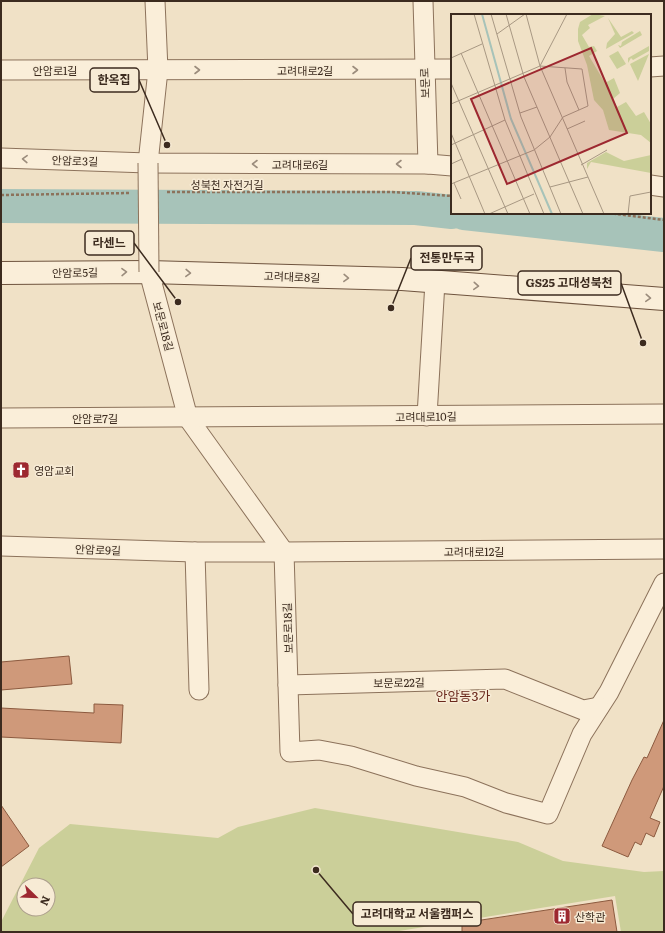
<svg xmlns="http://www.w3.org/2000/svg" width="665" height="933" viewBox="0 0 665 933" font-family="Literata,'Noto Sans KR',serif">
<rect width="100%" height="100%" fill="#f0e1c6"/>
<path fill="#cbcf99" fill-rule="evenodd" d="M315 808 518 842 563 861 644 872 664 871V932H621L615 896 393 932H1V922L39 848 70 824 218 838 238 827ZM24 885H48V909H24Z"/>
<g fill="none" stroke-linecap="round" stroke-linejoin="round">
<g stroke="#a7c3b9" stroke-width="34">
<polyline points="1,206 416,208 452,212"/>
<polyline points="464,213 664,235"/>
</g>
</g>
<g fill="#cf997a" stroke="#8c5a3f">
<polygon points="69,656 72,684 1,690 1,662"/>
<polygon points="94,704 123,705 121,743 1,737 1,708 94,713"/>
<polygon points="664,720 664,786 650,818 660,822 654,837 646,833 641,845 635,842 628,857 602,846 632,780 644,757 647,758"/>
<polygon points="1,805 29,846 1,867"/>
<polygon points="612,900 617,932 462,932 462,923"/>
</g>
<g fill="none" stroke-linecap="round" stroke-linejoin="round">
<g stroke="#8c725b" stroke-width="21">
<g id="minor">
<polyline points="423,1 428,164"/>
<polyline points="650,67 664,66"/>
<polyline points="1,70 452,69"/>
<polyline points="1,158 148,163 428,164 452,166"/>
<polyline points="148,163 158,70 155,1"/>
<polyline points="650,185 664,187"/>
<polyline points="149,272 188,418 284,552 290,752 319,750 351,756 416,776 465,787 506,803 548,814 582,734 609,692 664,583"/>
<polyline points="427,416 435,282"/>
<polyline points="1,418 664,414"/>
<polyline points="1,546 195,552 284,552 664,549"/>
<polyline points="195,552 199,690"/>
<polyline points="288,685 505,679 583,710 599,707"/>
</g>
</g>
<g stroke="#6e533e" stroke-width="24">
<polyline id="secondary" points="1,273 149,272 402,279 664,299"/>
</g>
<g stroke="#8c725b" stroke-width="2.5" stroke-dasharray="3 2" stroke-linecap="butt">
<polyline points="167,192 392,192 452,196"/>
<polyline points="1,195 130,193"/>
<polyline points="608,213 664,220"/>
</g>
<use href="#minor" stroke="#faeed9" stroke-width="19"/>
<use href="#secondary" stroke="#faeed9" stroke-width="22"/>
<g stroke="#8c725b" stroke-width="21" stroke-linecap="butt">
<polyline id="minor-bridge" points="148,163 149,272"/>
</g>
<use href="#minor-bridge" stroke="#faeed9" stroke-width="19"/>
</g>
<defs><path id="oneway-chevron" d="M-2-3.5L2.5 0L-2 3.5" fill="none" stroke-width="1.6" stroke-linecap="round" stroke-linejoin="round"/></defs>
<g stroke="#9b8c7c">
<use href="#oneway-chevron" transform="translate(197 70)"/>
<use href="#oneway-chevron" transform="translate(355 70)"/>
<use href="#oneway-chevron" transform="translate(25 159) rotate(-178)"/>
<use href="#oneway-chevron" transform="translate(255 164) rotate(-180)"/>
<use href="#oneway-chevron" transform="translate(399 164) rotate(-180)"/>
<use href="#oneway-chevron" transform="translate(124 272) rotate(-1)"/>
<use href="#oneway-chevron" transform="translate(188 273) rotate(2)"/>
<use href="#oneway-chevron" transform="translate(346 278) rotate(2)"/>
<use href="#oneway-chevron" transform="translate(476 286) rotate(4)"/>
<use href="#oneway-chevron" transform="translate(648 298) rotate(4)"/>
</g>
<defs>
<g id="church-square" transform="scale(0.9)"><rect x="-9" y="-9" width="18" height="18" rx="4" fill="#9d2830" stroke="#f7ebd5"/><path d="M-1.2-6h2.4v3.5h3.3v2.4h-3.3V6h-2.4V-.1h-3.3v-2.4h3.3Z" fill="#fff"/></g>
<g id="building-square" transform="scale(0.9)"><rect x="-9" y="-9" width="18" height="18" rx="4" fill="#9d2830" stroke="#f7ebd5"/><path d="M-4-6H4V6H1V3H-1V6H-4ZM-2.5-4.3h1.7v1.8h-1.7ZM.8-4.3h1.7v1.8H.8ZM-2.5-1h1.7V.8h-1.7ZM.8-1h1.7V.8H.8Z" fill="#fff"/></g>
</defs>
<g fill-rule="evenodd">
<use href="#church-square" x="21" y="470"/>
<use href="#building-square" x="562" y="916"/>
</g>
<g text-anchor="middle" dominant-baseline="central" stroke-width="3" stroke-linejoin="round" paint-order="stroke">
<g font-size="11" fill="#3c2b1f" stroke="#f7ebd5">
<text x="55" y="70">안암로1길</text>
<text x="305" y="70">고려대로2길</text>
<text transform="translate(424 83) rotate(-92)">보문로</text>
<text transform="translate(75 160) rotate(2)">안암로3길</text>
<text x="300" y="164">고려대로6길</text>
<text x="227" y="184">성북천 자전거길</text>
<text transform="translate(75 272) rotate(-1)">안암로5길</text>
<text transform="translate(292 276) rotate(2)">고려대로8길</text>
<text transform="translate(164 326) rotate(75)">보문로18길</text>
<text transform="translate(426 416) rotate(-1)">고려대로10길</text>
<text x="95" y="418">안암로7길</text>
<text transform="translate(98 549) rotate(2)">안암로9길</text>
<text x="474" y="551">고려대로12길</text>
<text transform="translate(287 628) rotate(-92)">보문로18길</text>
<text transform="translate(399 682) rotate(-1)">보문로22길</text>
</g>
<g font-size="11" fill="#3c2b1f" stroke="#f7ebd5" text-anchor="start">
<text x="34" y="470">영암교회</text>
<text x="575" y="916">산학관</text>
</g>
<g font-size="13" fill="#6a291d" stroke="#f7ebd5">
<text x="463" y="695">안암동3가</text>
</g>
</g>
<g transform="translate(451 14)">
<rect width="200" height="200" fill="#f0e1c6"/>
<path d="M142 0 154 2 137 11 139 14 131 21 138 33 143 32 146 37 138 42 154 69 163 64 169 79 162 85 166 93 175 88 185 102 193 98 200 110V129L190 121 158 116 152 96 143 86 136 51 127 27V15L129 8ZM157 4 170 23 181 17 183 19 155 35 156 29 164 20ZM189 17 191 21 169 34 167 31 170 32 171 28ZM198 32V37L182 46 180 44 177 49V44ZM167 37 175 50 166 55 158 42ZM198 40 187 67 179 50ZM155 138 173 147 200 141V159L140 148 136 155V149Z" fill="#cbcf99"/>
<path fill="none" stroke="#a7c3b9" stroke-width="2" d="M31 0 60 105 101 200"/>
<path fill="none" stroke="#a89883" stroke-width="1" d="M23 0 54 106 93 200M40 0 70 103 110 200M55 0 73 63 132 200M75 0 89 52 153 200M46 20 74 0M10 39 79 200M0 44 31 30M89 52 116 0M114 54 116 68 128 96M0 69 57 200M0 90 89 52 131 55 137 92 112 103 99 123 83 136 0 170M69 99 86 93M116 115 134 107M0 119 34 200M0 131 54 106M0 150 11 145M130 151 156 136M3 169 10 185M99 173 137 163M38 200 83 180M177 200 179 182 200 178"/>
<path fill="#9d2830" fill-opacity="0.15" stroke="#9d2830" stroke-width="2" d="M140 34 176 119 56 170 20 85Z"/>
<rect width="200" height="200" fill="none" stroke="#3c2b1f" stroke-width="2"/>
</g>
<path fill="none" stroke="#3c2b1f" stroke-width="1.5" d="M167 145L139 80M178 302L134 243M391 308L411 258M643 343L621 283M316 870L353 914"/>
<g fill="#3c2b1f" stroke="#f7ebd5" stroke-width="1.5">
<circle cx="167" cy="145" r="4"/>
<circle cx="178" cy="302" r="4"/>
<circle cx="391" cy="308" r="4"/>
<circle cx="643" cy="343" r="4"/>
<circle cx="316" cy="870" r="4"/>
</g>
<g fill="#f7ebd5" stroke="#3c2b1f" stroke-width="1.5">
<rect x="90" y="68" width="49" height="24" rx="4"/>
<rect x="85" y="231" width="49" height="24" rx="4"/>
<rect x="411" y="246" width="71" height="24" rx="4"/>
<rect x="518" y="271" width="103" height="24" rx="4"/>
<rect x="353" y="902" width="128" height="24" rx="4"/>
</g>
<g font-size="12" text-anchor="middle" font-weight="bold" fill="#3c2b1f">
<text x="114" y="84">한옥집</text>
<text x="109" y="247">라센느</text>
<text x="447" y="262">전통만두국</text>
<text x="569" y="287">GS25 고대성북천</text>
<text x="417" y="918">고려대학교 서울캠퍼스</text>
</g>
<rect width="665" height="933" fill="none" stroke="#3c2b1f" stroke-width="4"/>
<g transform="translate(36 897) rotate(113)"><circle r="19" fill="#f7ebd5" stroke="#ac9e8c"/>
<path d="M0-3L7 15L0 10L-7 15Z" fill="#9d2830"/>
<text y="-6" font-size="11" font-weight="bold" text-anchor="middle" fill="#3c2b1f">N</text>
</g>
</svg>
